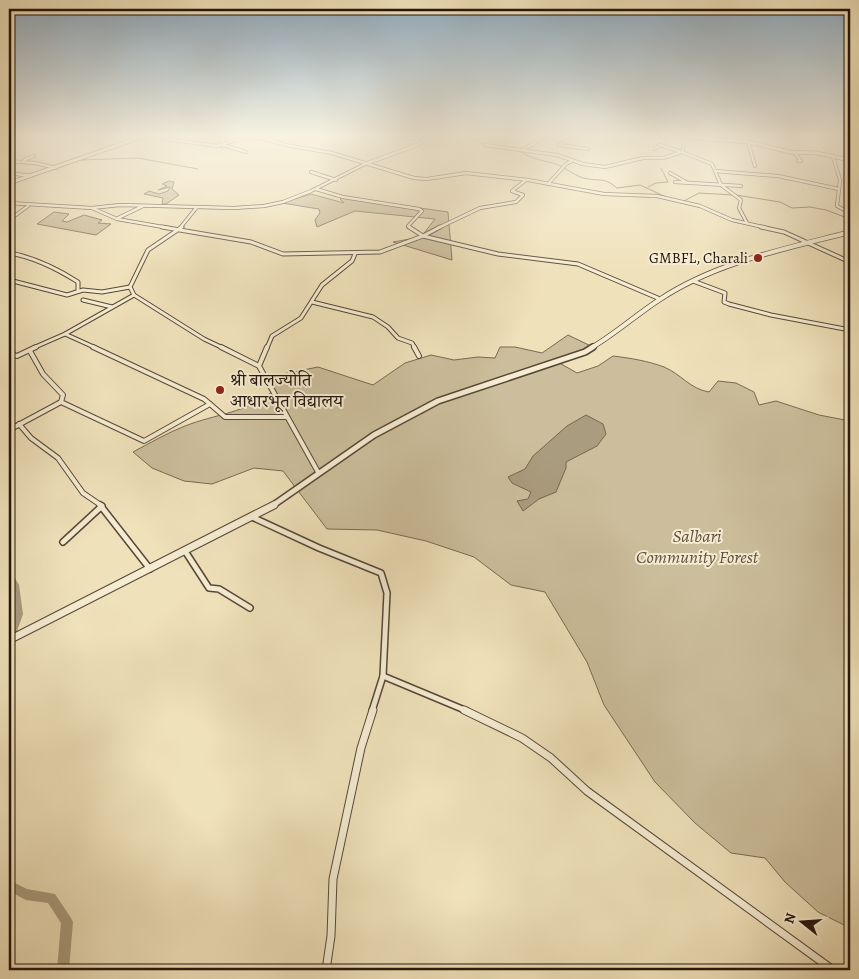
<svg xmlns="http://www.w3.org/2000/svg" width="859" height="979" viewBox="0 0 859 979" font-family="Alegreya,'Noto Serif Devanagari',serif">
<rect width="100%" height="100%" fill="#efe1ba"/>
<filter id="stains"><feTurbulence type="fractalNoise" baseFrequency=".004" numOctaves="4"/><feColorMatrix values="0 0 0 0 .2 0 0 0 0 .09 0 0 0 0 .02 0 0 0 .5 -.17"/></filter>
<radialGradient id="worn" r=".72"><stop offset=".6" stop-color="#630" stop-opacity="0"/><stop offset="1" stop-color="#630" stop-opacity=".3"/></radialGradient>
<g fill="#ccbe9c" stroke="#786a54">
<polygon points="169,181 174,182 172,189 179,195 166,204 162,204 163,198 144,194 149,191 159,194 168,191 170,187 158,190 167,186 162,184"/>
<polygon points="311,194 344,203 340,199 343,197 448,212 452,260 393,242 421,237 435,219 355,211 317,227 315,220 320,213 319,209 282,203"/>
<polygon points="54,212 69,214 62,221 67,222 84,215 102,220 98,223 111,224 96,235 37,224"/>
<path d="M568 335 593 347 556 361 577 373 598 366 613 356C630 358 648 361 664 367 681 374 690 389 709 392L718 381 736 383 754 392 759 405 776 401 819 415 850 421V928L818 912 785 882 765 858 731 853 695 823 655 782 604 705 587 662 545 592 511 585 474 557 426 541 377 530 327 529 283 471 254 468 212 484 184 481 152 468 133 452C150 443 167 433 185 426 215 414 248 413 274 390L268 377 318 367 373 385 405 363 431 355 454 360 478 357 495 358 500 347H515L542 353Z"/>
</g>
<polygon fill="#aa9c7e" stroke="#746650" points="586,415 603,424 606,434 597,446 566,462 566,468 556,492 539,499 523,511 517,501 528,499 531,492 512,483 508,477 525,469 533,456 567,426"/>
<g fill="none" stroke-linecap="round" stroke-linejoin="round">
<g stroke="#746650" stroke-width="1">
<polyline points="204,135 223,149"/>
<polyline points="235,135 242,137"/>
<polyline points="240,135 245,135"/>
<polyline points="374,135 384,138 386,142"/>
<polyline points="467,135 484,144"/>
<polyline points="384,138 421,140"/>
<polyline points="262,139 262,141 271,142"/>
<polyline points="490,147 513,150"/>
<path d="M519 151C531 159 542 160 556 164 567 168 575 177 588 179 602 181 605 178 617 188L640 185 666 197"/>
<polyline points="81,160 138,158 198,169"/>
<polyline points="848,177 850,177"/>
<polyline points="648,187 656,183 668,182 661,168"/>
<polyline points="736,195 780,202 792,208 810,207 826,210 850,219"/>
<polyline points="684,201 699,193 732,195"/>
</g>
<g fill="#aa9c7e" fill-rule="evenodd">
<polygon points="9,572 12,573 19,585 23,614 14,640 13,658 12,661 9,662 9,632 15,614 11,586 9,582"/>
<polygon points="9,880 27,889 55,894 71,918 73,922 69,970 57,970 61,923 48,903 26,900 9,891"/>
</g>
<g stroke="#564837" stroke-width="4">
<g id="minor-far4">
<polyline points="576,135 559,145 588,149"/>
<polyline points="678,135 684,144 682,152 712,164 721,185 741,200 739,208 747,223"/>
<polyline points="144,136 217,146 245,137 267,139 286,145 332,153 414,178 427,179 466,173 528,180 604,194 657,196 700,206 732,220 767,228"/>
<polyline points="748,142 755,166"/>
<polyline points="223,145 246,152"/>
<polyline points="485,145 557,155 583,164 605,167 643,158 663,158 682,152"/>
<polyline points="524,149 549,135"/>
<polyline points="655,149 660,145 679,151"/>
<polyline points="794,152 801,161 798,161"/>
<polyline points="24,160 34,156"/>
<polyline points="9,161 35,163 56,168"/>
<polyline points="715,171 778,176 839,189 840,180 833,157"/>
<polyline points="311,172 336,180"/>
<polyline points="9,173 31,176"/>
<polyline points="670,173 686,182"/>
<polyline points="675,182 741,186"/>
<polyline points="548,184 566,164 572,161"/>
<polyline points="316,189 343,197 419,209 422,211 408,226 411,228"/>
<polyline points="839,189 837,206 850,213"/>
<polyline points="9,203 92,208 120,205 234,208 264,206 283,202 311,191 365,164"/>
<polyline points="92,208 117,219 169,228"/>
<polyline points="118,218 143,206"/>
<polyline points="9,220 28,206"/>
<polyline points="180,228 197,207"/>
<polyline points="438,228 480,208 516,202 523,195 512,191 526,180"/>
</g>
</g>
<g stroke="#564837" stroke-width="5">
<g id="minor-far3">
<polyline points="162,227 251,242 283,254 380,252 423,236 498,254 578,264 660,299"/>
<polyline points="409,227 423,236 440,227"/>
<polyline points="761,227 784,232 850,262"/>
<path d="M9 253C34 257 56 268 78 282V291"/>
<polyline points="9,280 67,295 83,290 102,292 130,287"/>
<polyline points="693,281 725,293 724,302 729,304 771,315 850,330"/>
<polyline points="134,295 130,287 148,250 182,227"/>
<polyline points="83,300 112,307"/>
<polyline points="312,302 373,317 388,327 398,338 412,343 415,348"/>
<polyline points="65,334 96,348"/>
<polyline points="9,340 11,348"/>
<polyline points="33,348 65,334 134,295 204,339 223,348"/>
<polyline points="267,348 272,336 301,318 322,285 352,261 355,254"/>
</g>
</g>
<g stroke="#564837" stroke-width="6">
<g id="minor-far2">
<polyline points="11,347 13,355 17,356 36,347"/>
<polyline points="93,347 204,399 210,404"/>
<polyline points="221,347 259,366 318,472"/>
<polyline points="414,347 419,356"/>
<polyline points="259,366 267,347"/>
<polyline points="61,402 144,441 210,404 225,417 286,417"/>
<polyline points="19,424 31,438 58,458 83,493 102,506"/>
<polyline points="9,430 61,402 63,395 43,374 30,351"/>
</g>
</g>
<g stroke="#564837" stroke-width="8">
<g id="minor-far1">
<polyline points="100,505 150,569"/>
<polyline points="252,517 319,548 381,573 387,593 383,676 372,711"/>
<polyline points="63,542 102,506"/>
<polyline points="185,551 209,588 219,589 250,608"/>
<polyline points="383,676 467,711"/>
</g>
</g>
<g stroke="#564837" stroke-width="9">
<g id="minor">
<polyline points="464,710 522,738 551,758 587,791 833,970"/>
<polyline points="326,970 331,936 333,879 361,748 373,710"/>
</g>
</g>
<g stroke="#564837" stroke-width="4.5">
<g id="tertiary-far3">
<polyline points="659,135 748,142 790,152 817,153 850,160"/>
<polyline points="365,164 417,145 432,135"/>
<polyline points="9,183 147,135"/>
</g>
</g>
<g stroke="#564837" stroke-width="5.5">
<path id="tertiary-far2" d="M591 348C615 334 636 315 659 300 716 262 785 249 850 232"/>
</g>
<g stroke="#564837" stroke-width="8">
<polyline id="tertiary-far1" points="272,506 374,435 438,401 585,352 593,347"/>
</g>
<g stroke="#564837" stroke-width="9">
<polyline id="tertiary" points="9,640 274,505"/>
</g>
<use href="#minor-far4" stroke="#f5ecd2" stroke-width="2.5"/>
<use href="#minor-far3" stroke="#f5ecd2" stroke-width="3"/>
<use href="#minor-far2" stroke="#f5ecd2" stroke-width="4"/>
<use href="#minor-far1" stroke="#f5ecd2" stroke-width="5"/>
<use href="#minor" stroke="#f5ecd2" stroke-width="7"/>
<use href="#tertiary-far3" stroke="#f5ecd2" stroke-width="3"/>
<use href="#tertiary-far2" stroke="#f5ecd2" stroke-width="4"/>
<use href="#tertiary-far1" stroke="#f5ecd2" stroke-width="5"/>
<use href="#tertiary" stroke="#f5ecd2" stroke-width="7"/>
</g>
<linearGradient id="sky" x2="0" y2="1"><stop stop-color="#8faabe"/><stop offset="0.5" stop-color="#f8f2e0"/><stop offset="1" stop-color="#f8f2e0" stop-opacity="0"/></linearGradient>
<rect width="859" height="272" fill="url(#sky)"/>
<g fill="#8f2418" stroke="#f5ecd2" stroke-width="2">
<circle cx="758" cy="258" r="5"/>
<circle cx="220" cy="390" r="5"/>
</g>
<g text-anchor="middle" dominant-baseline="central" stroke-width="4" stroke-linejoin="round" paint-order="stroke">
<g font-size="15" fill="#23150b" stroke="#f5ecd2" text-anchor="end">
<text x="748" y="258">GMBFL, Charali</text>
</g>
<g font-size="18" fill="#23150b" stroke="#f5ecd2" text-anchor="start">
<text x="230" y="380">श्री बालज्योति<tspan x="230" dy="21">आधारभूत विद्यालय</tspan></text>
</g>
<g font-size="18" font-style="italic" fill="#5e503e" stroke="#f5ecd2">
<text x="697" y="536">Salbari<tspan x="697" dy="21">Community Forest</tspan></text>
</g>
</g>
<rect width="859" height="979" fill="none" stroke="#efe1ba" stroke-width="30"/>
<rect x="10" y="10" width="839" height="959" fill="none" stroke="#23150b" stroke-width="2.5"/>
<rect x="15" y="15" width="829" height="949" fill="none" stroke="#23150b"/>
<g transform="translate(802 922) rotate(287)" stroke="#f5ecd2" stroke-width="4" paint-order="stroke">
<path d="M0-4L9 19L0 12L-9 19Z" fill="#23150b"/>
<text y="-8" font-size="14" font-weight="bold" text-anchor="middle" fill="#23150b">N</text>
</g>
<rect width="100%" height="100%" filter="url(#stains)"/>
<rect width="100%" height="100%" fill="url(#worn)"/>
</svg>
